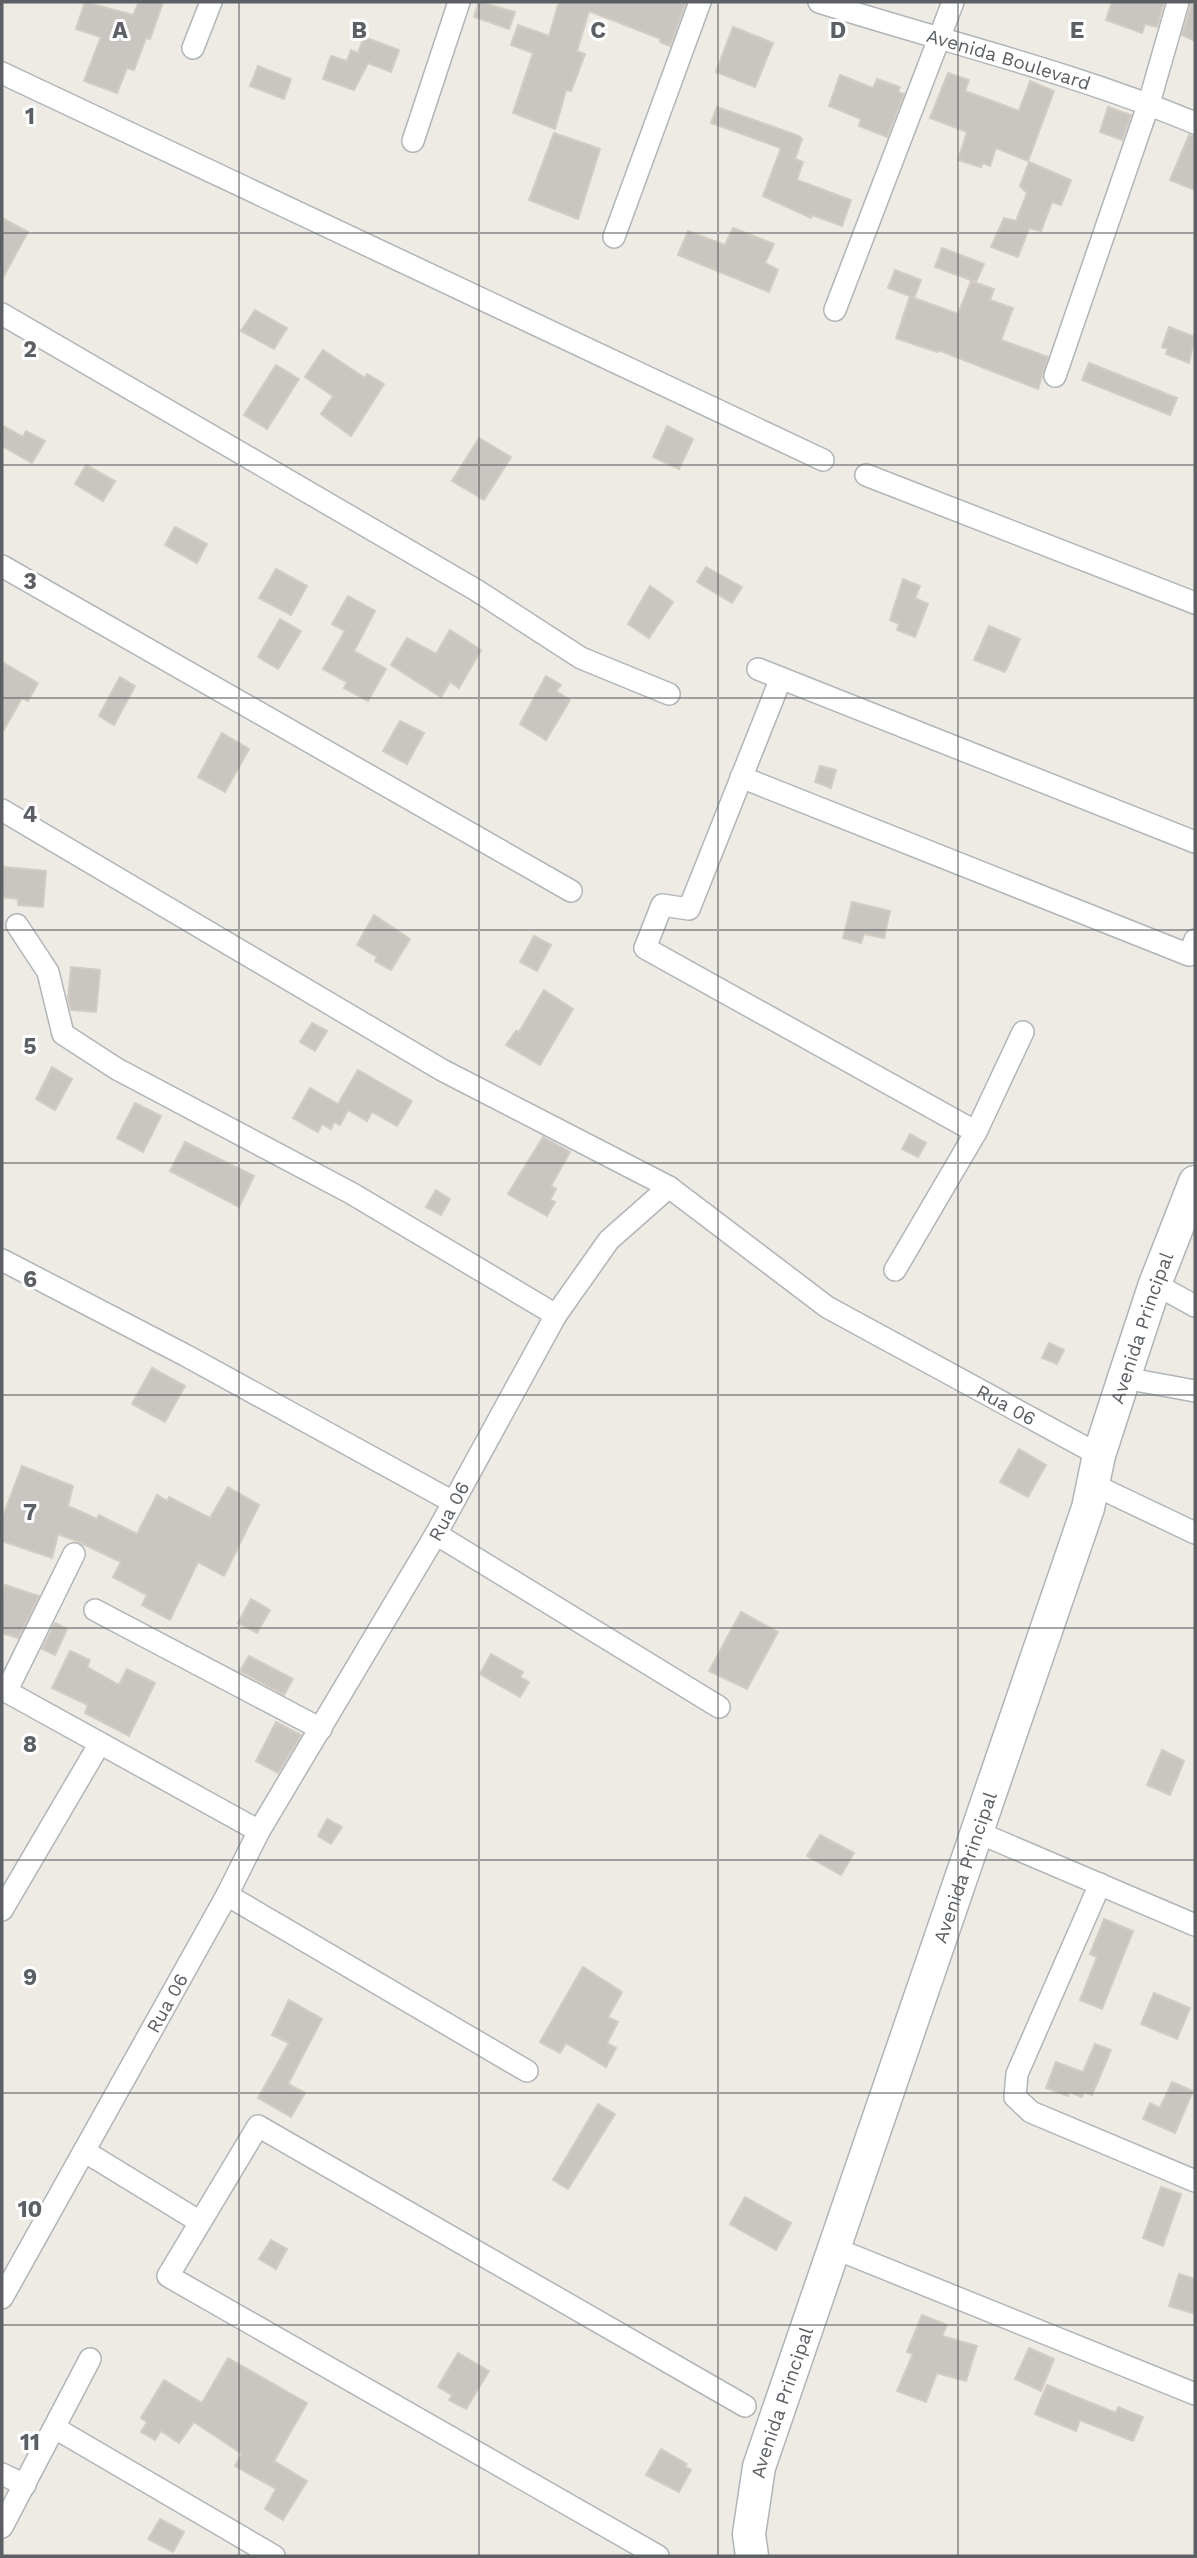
<svg xmlns="http://www.w3.org/2000/svg" width="1197" height="2558" viewBox="0 0 1197 2558" font-family="'Work Sans',sans-serif">
<rect width="100%" height="100%" fill="#edebe4"/>
<g fill="#c9c6c1" stroke="#d2ccc3" stroke-width="2">
<polygon points="85,2 133,15 139,2 163,2 150,39 146,38 134,70 127,68 117,93 84,81 101,37 76,29"/>
<polygon points="479,2 515,12 509,29 474,17"/>
<polygon points="559,2 686,2 670,46 660,42 661,39 589,11 577,51 585,54 571,91 566,90 555,129 513,113 533,53 511,45 518,25 549,36"/>
<polygon points="1112,2 1164,2 1157,27 1145,24 1142,33 1106,20"/>
<polygon points="1191,5 1195,5 1195,41 1182,35"/>
<polygon points="733,27 773,43 755,87 716,72"/>
<polygon points="364,37 399,50 391,72 368,63 354,90 323,79 331,56 347,61 351,50 358,53"/>
<polygon points="258,66 291,79 284,99 250,86"/>
<polygon points="948,73 969,80 965,91 1019,111 1030,81 1054,91 1028,161 996,148 990,166 983,163 981,167 958,160 967,132 930,118"/>
<polygon points="840,75 873,88 877,79 900,87 898,92 904,94 887,137 859,126 861,119 829,106"/>
<polygon points="717,107 799,136 802,139 795,159 803,162 797,180 851,200 842,226 812,215 811,218 763,196 781,148 711,123"/>
<polygon points="1108,107 1131,115 1122,140 1100,132"/>
<polygon points="554,133 600,149 578,219 529,200"/>
<polygon points="1189,135 1195,136 1195,190 1170,180"/>
<polygon points="1029,162 1071,180 1061,205 1052,202 1041,231 1029,228 1018,257 991,247 1004,218 1016,221 1027,193 1020,186"/>
<polygon points="2,218 28,232 2,279"/>
<polygon points="733,228 774,244 765,263 778,270 769,292 678,255 688,231 725,245"/>
<polygon points="942,248 984,264 976,282 935,267"/>
<polygon points="895,270 921,280 914,298 911,297 958,314 971,281 994,289 990,300 1013,308 1001,340 1048,357 1038,389 938,350 937,352 896,338 910,296 888,288"/>
<polygon points="255,310 287,328 274,349 241,331"/>
<polygon points="1169,327 1195,337 1189,363 1166,354 1168,349 1162,347"/>
<polygon points="323,350 365,378 367,374 384,384 351,436 321,414 333,396 305,377"/>
<polygon points="1089,363 1177,398 1170,415 1082,380"/>
<polygon points="276,365 299,379 267,429 244,415"/>
<polygon points="2,425 23,437 26,431 45,441 32,463 2,446"/>
<polygon points="667,426 693,439 679,469 653,457"/>
<polygon points="479,438 511,457 484,500 452,481"/>
<polygon points="86,465 115,481 103,501 75,484"/>
<polygon points="175,527 207,544 197,563 165,545"/>
<polygon points="706,567 742,587 732,603 697,582"/>
<polygon points="276,569 307,586 291,615 259,598"/>
<polygon points="903,579 920,586 915,598 928,604 915,637 897,630 899,624 890,620"/>
<polygon points="650,586 673,602 649,638 628,624"/>
<polygon points="348,596 375,611 354,651 386,669 368,701 344,688 347,682 323,669 345,631 332,624"/>
<polygon points="280,619 301,631 278,669 258,657"/>
<polygon points="989,626 1020,639 1005,672 974,660"/>
<polygon points="450,630 481,650 459,688 450,682 441,697 391,665 407,638 436,654"/>
<polygon points="2,662 38,683 28,701 22,698 2,733"/>
<polygon points="546,676 561,685 556,691 570,700 546,740 520,724"/>
<polygon points="120,677 135,686 114,725 99,716"/>
<polygon points="400,721 424,733 407,764 383,751"/>
<polygon points="222,733 249,749 225,792 198,777"/>
<polygon points="820,766 836,770 831,788 815,782"/>
<polygon points="3,867 46,871 43,907 18,905 18,899 2,897"/>
<polygon points="852,902 890,911 884,938 864,934 861,943 843,938"/>
<polygon points="374,915 410,939 391,970 375,961 377,957 357,945"/>
<polygon points="534,936 551,945 537,971 520,962"/>
<polygon points="71,967 100,970 96,1012 71,1010 68,998"/>
<polygon points="544,990 573,1009 540,1065 506,1045 516,1031 519,1032"/>
<polygon points="312,1023 327,1031 315,1051 300,1042"/>
<polygon points="52,1067 72,1079 55,1110 36,1099"/>
<polygon points="358,1070 412,1101 397,1126 372,1112 367,1121 348,1110 340,1125 334,1122 331,1129 322,1124 318,1132 293,1118 310,1088 338,1104"/>
<polygon points="135,1103 161,1116 143,1152 117,1138"/>
<polygon points="910,1134 926,1143 918,1157 902,1149"/>
<polygon points="543,1137 570,1152 551,1186 556,1189 550,1200 555,1202 547,1216 508,1194"/>
<polygon points="185,1142 254,1176 239,1207 170,1171"/>
<polygon points="436,1190 450,1199 441,1215 426,1207"/>
<polygon points="1049,1343 1064,1350 1057,1364 1042,1358"/>
<polygon points="152,1368 185,1386 165,1422 132,1404"/>
<polygon points="1019,1449 1046,1465 1028,1497 1000,1482"/>
<polygon points="22,1466 73,1486 68,1506 97,1519 99,1515 137,1534 157,1495 167,1501 169,1497 210,1518 228,1487 259,1505 224,1576 198,1562 170,1620 142,1605 147,1595 113,1577 121,1562 79,1542 58,1534 52,1558 2,1541 2,1519"/>
<polygon points="5,1585 39,1596 18,1638 2,1633 2,1596"/>
<polygon points="251,1599 270,1610 257,1633 238,1623"/>
<polygon points="741,1612 778,1632 747,1689 709,1671"/>
<polygon points="55,1623 67,1629 55,1655 42,1649"/>
<polygon points="70,1651 90,1660 87,1667 119,1685 127,1669 155,1683 129,1736 85,1713 88,1705 52,1688"/>
<polygon points="491,1654 523,1672 520,1677 529,1682 520,1697 480,1674"/>
<polygon points="249,1656 293,1679 284,1695 240,1671"/>
<polygon points="276,1722 301,1735 278,1773 256,1761"/>
<polygon points="1162,1750 1184,1761 1170,1795 1147,1785"/>
<polygon points="327,1819 342,1827 331,1844 318,1836"/>
<polygon points="820,1835 854,1853 841,1875 807,1856"/>
<polygon points="1104,1919 1133,1931 1102,2009 1080,2000 1097,1957 1090,1954"/>
<polygon points="583,1967 622,1992 608,2017 618,2022 607,2043 616,2048 606,2067 566,2043 560,2053 540,2042"/>
<polygon points="1154,1993 1190,2008 1177,2039 1141,2024"/>
<polygon points="289,2000 322,2019 288,2084 305,2093 291,2117 258,2098 289,2043 272,2035"/>
<polygon points="1095,2044 1111,2050 1092,2095 1084,2092 1082,2097 1069,2092 1068,2096 1046,2088 1056,2062 1083,2072"/>
<polygon points="1172,2082 1193,2091 1175,2133 1143,2119 1150,2103 1160,2108"/>
<polygon points="598,2104 615,2114 568,2189 553,2180"/>
<polygon points="1161,2187 1181,2194 1163,2246 1143,2238"/>
<polygon points="745,2197 791,2223 776,2250 730,2224"/>
<polygon points="271,2240 287,2249 276,2269 259,2259"/>
<polygon points="1179,2274 1195,2279 1195,2314 1169,2306"/>
<polygon points="922,2315 947,2325 942,2336 977,2346 966,2381 937,2373 926,2402 897,2391 913,2354 907,2352"/>
<polygon points="1029,2348 1054,2359 1041,2391 1015,2379"/>
<polygon points="458,2353 489,2371 466,2409 449,2400 452,2395 438,2387"/>
<polygon points="228,2358 307,2403 274,2461 307,2481 283,2520 265,2509 276,2489 235,2466 242,2454 194,2422 179,2443 161,2431 155,2440 141,2432 147,2422 141,2418 164,2380 202,2403"/>
<polygon points="1047,2385 1116,2413 1118,2407 1143,2417 1133,2441 1080,2420 1076,2431 1035,2414"/>
<polygon points="661,2449 687,2464 685,2467 691,2470 679,2492 646,2475"/>
<polygon points="160,2519 184,2532 173,2552 148,2539"/>
</g>
<g fill="none" stroke-linecap="round" stroke-linejoin="round">
<g stroke="#b1b5b8" stroke-width="24">
<g id="street">
<path id="s1" d="M819 2C945 42 1073 72 1195 123"/>
<polyline points="193,48 211,2"/>
<polyline points="2,73 823,460"/>
<polyline points="413,141 459,2"/>
<polyline points="614,237 700,2"/>
<polyline points="835,310 953,2"/>
<polyline points="2,314 476,590 581,658 669,694"/>
<polyline points="1055,376 1149,103 1178,2"/>
<polyline points="866,475 1195,603"/>
<polyline points="2,566 571,891"/>
<polyline points="758,669 1195,842"/>
<polyline points="781,678 689,909 662,905 645,948 976,1132"/>
<polyline points="741,777 1189,955 1195,940"/>
<polyline points="2,810 442,1070 669,1187"/>
<polyline points="17,925 48,972 63,1034 117,1069 351,1193 556,1315"/>
<polyline points="2,1260 185,1355 453,1502"/>
<polyline points="895,1270 976,1132 1023,1032"/>
<polyline points="1155,1284 1195,1306"/>
<polyline points="1124,1378 1195,1391"/>
<polyline points="1094,1485 1195,1533"/>
<polyline points="436,1534 719,1707"/>
<polyline points="95,1610 321,1729"/>
<polyline points="2,1689 259,1831"/>
<polyline points="6,1692 74,1554"/>
<polyline points="977,1832 1195,1925"/>
<polyline points="1100,1884 1017,2074 1015,2097 1031,2112 1195,2181"/>
<polyline points="227,1895 527,2071"/>
<polyline points="2,1910 100,1743"/>
<polyline points="84,2151 200,2222"/>
<polyline points="834,2248 1195,2394"/>
<path id="s2" d="M2 2298 227 1895 259 1831 436 1534 556 1315 609 1240 669 1187 827 1307 1099 1455"/>
<polyline points="55,2428 274,2556"/>
<polyline points="2,2474 25,2485"/>
<polyline points="2,2527 90,2359"/>
<polyline points="658,2556 168,2276 258,2126 745,2406"/>
</g>
</g>
<g stroke="#b0b4b8" stroke-width="35">
<g id="secondary">
<path id="s3" d="M752 2556 749 2534 759 2467 1088 1508 1099 1455 1124 1378 1155 1284 1195 1182"/>
</g>
</g>
<use href="#street" stroke="#fff" stroke-width="21"/>
<use href="#secondary" stroke="#fff" stroke-width="32"/>
</g>
<path fill="none" stroke="#5c6064" stroke-width="2" stroke-opacity="0.55" d="M239 2V2556M479 2V2556M718 2V2556M958 2V2556M2 233H1195M2 465H1195M2 698H1195M2 930H1195M2 1163H1195M2 1395H1195M2 1628H1195M2 1860H1195M2 2093H1195M2 2325H1195"/>
<g text-anchor="middle" dominant-baseline="central" stroke-width="6" stroke-linejoin="round" paint-order="stroke">
<g font-size="19" fill="#5c6064" stroke="#fff">
<text stroke="none"><textPath href="#s1" startOffset="198">Avenida Boulevard</textPath></text>
<text stroke="none"><textPath href="#s3" startOffset="1292">Avenida Principal</textPath></text>
<text stroke="none"><textPath href="#s2" startOffset="1703">Rua 06</textPath></text>
<text stroke="none"><textPath href="#s2" startOffset="905">Rua 06</textPath></text>
<text stroke="none"><textPath href="#s3" startOffset="724">Avenida Principal</textPath></text>
<text stroke="none"><textPath href="#s2" startOffset="338">Rua 06</textPath></text>
<text stroke="none"><textPath href="#s3" startOffset="158">Avenida Principal</textPath></text>
</g>
</g>
<g font-size="23" text-anchor="middle" font-weight="bold" fill="#5c6064" stroke="#fff" stroke-width="6" stroke-linejoin="round" paint-order="stroke">
<text x="120" y="38">A</text>
<text x="359" y="38">B</text>
<text x="598" y="38">C</text>
<text x="838" y="38">D</text>
<text x="1077" y="38">E</text>
<text x="30" y="124">1</text>
<text x="30" y="357">2</text>
<text x="30" y="589">3</text>
<text x="30" y="822">4</text>
<text x="30" y="1054">5</text>
<text x="30" y="1287">6</text>
<text x="30" y="1520">7</text>
<text x="30" y="1752">8</text>
<text x="30" y="1985">9</text>
<text x="30" y="2217">10</text>
<text x="30" y="2450">11</text>
</g>
<rect width="1197" height="2558" fill="none" stroke="#5c6064" stroke-width="7"/>
</svg>
